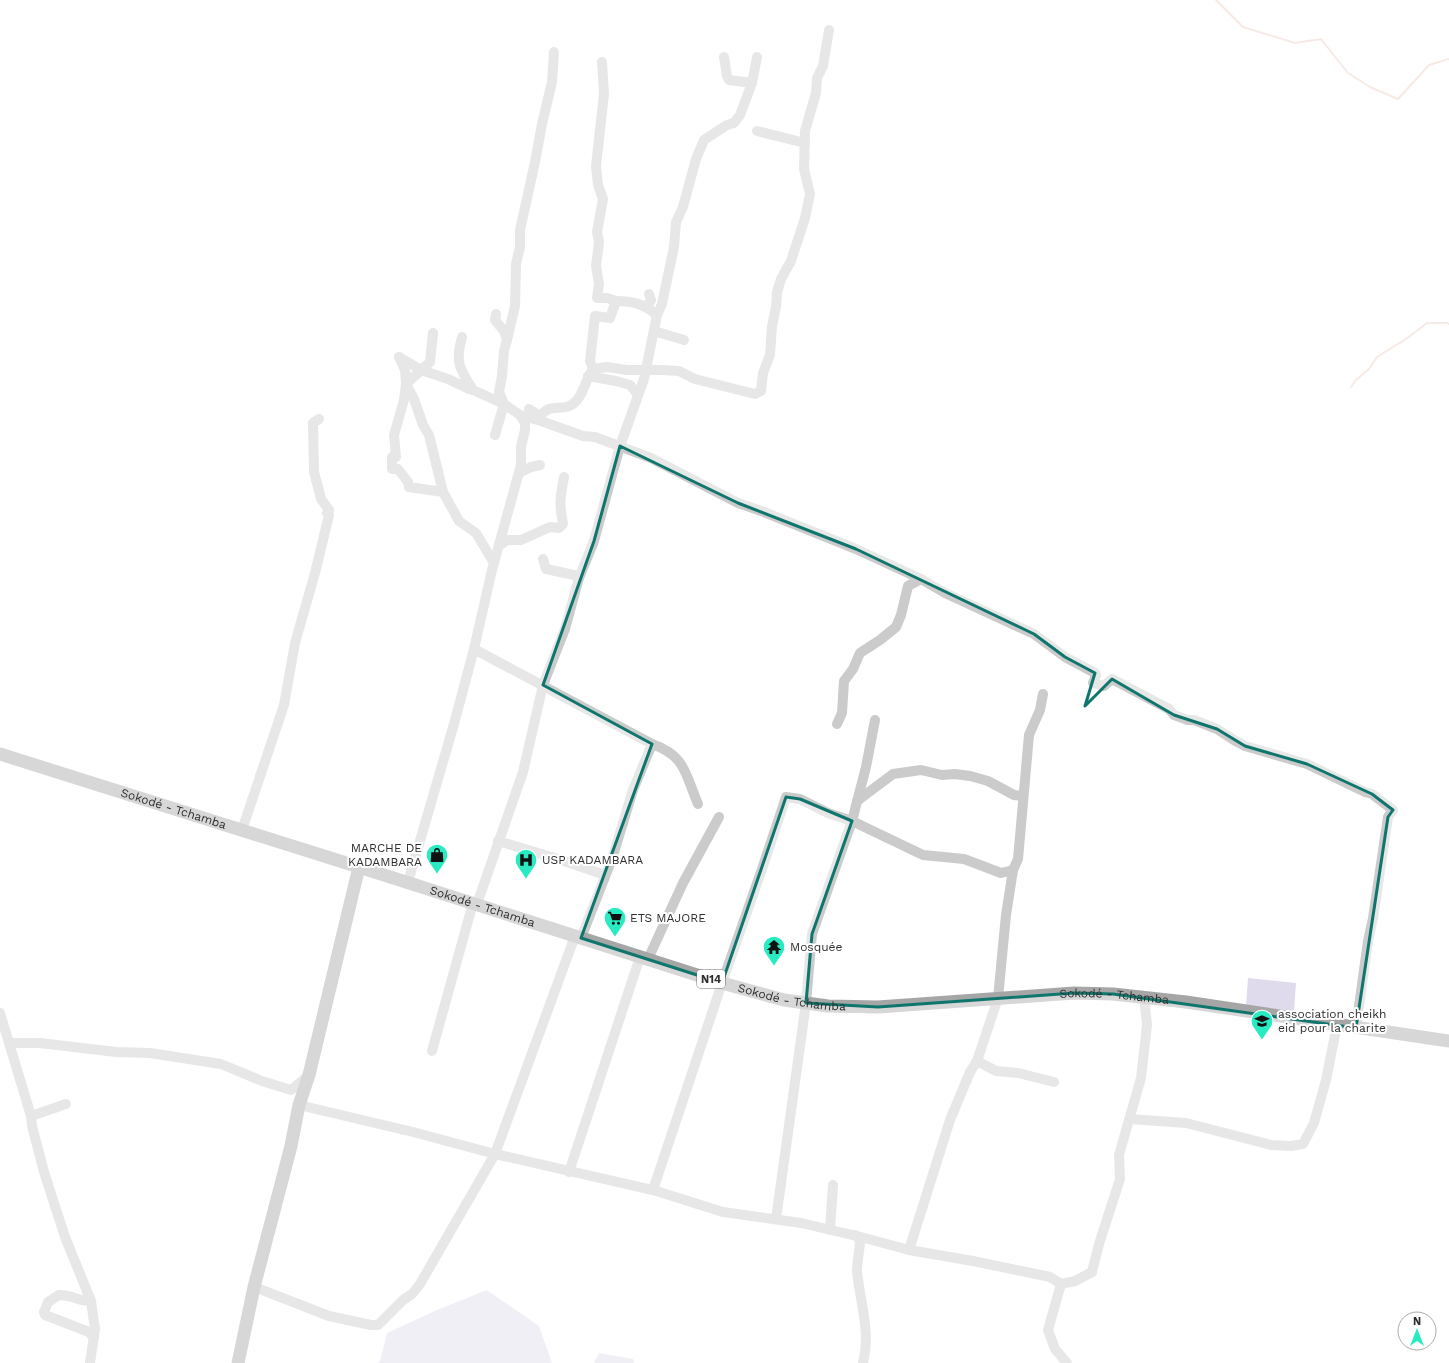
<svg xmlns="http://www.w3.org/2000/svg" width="1449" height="1363" viewBox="0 0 1449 1363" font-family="'Work Sans',sans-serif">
<rect width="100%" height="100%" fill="#fff"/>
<g fill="#e0dbec">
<polygon points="1248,978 1296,983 1294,1011 1246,1006"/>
<polygon points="487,1290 539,1326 552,1363 377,1363 380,1361 387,1333 437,1310"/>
<polygon points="599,1353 633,1359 634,1363 594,1363"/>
</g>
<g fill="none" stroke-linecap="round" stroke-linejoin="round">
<g stroke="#ecd0c6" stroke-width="2">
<polyline points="1216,0 1243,27 1295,43 1321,39 1348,73 1370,87 1398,99 1429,65 1449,59"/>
<polyline points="1351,387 1356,380 1369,369 1377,357 1406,339 1427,323 1447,323 1449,324"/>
</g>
<g stroke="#cbcbcb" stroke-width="10">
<polyline points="752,83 757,57"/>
<polyline points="757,131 805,143"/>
<path d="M616 301C633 301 644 304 657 315"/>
<polyline points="647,307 651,300 649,294"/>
<polyline points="654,331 684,340"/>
<polyline points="433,333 430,362 406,384 404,400 394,435 396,457 392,457 392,469 398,469 408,482 409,487 443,492 459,521 476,533 494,563"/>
<path d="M462 337C455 362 459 368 473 390"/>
<polyline points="507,340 515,306 516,264 520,247 520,230 535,162 542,124 552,82 554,52"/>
<polyline points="399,357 421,370 448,379 469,389 473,390 504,404 520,415 541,421 583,436 595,437 651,458 738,503 764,512 856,549 921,579 945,593 1034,634 1065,657 1095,673 1096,675 1093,683 1104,686 1112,679 1169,709 1174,715 1188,720 1194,720 1217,729 1234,740 1245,746 1307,764 1365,792 1372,794 1393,810 1388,817 1373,918 1368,941 1356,1028"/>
<polyline points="399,357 405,370 406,384 414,399 423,425 429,435 443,492"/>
<polyline points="593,369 590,361 595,316 610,318 616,301 607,298 597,298 599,284 596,266 599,242 597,232 603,199 598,185 596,166 604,94 602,62"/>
<polyline points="588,376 616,381 630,385 638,395"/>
<path d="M529 409 535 413 536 419C540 416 544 411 549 409 557 406 565 410 573 404 584 396 585 379 593 369L607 367 627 370H661L679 371 695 379 755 394 761 391 763 373 770 355 772 326 776 307 777 292 781 279 791 261 805 218 810 194 804 169 805 131 816 93 817 78 823 66 829 30"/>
<polyline points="495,435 504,404 499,392 502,376 504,351 507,340 504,331 495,320 496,314"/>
<polyline points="519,473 531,467 540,465"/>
<path d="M499 546 507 540H521L550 527 559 528 563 524C559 503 560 498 564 477"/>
<polyline points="543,559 546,569 574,575 579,578"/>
<polyline points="474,649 652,744 633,790 612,859 581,938"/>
<polyline points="837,724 842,713 844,681 853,669 860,653 880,640 896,627 901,615 908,586 921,579"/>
<path d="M652 744C686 756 685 774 698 804"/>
<polyline points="857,801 893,774 921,770 942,775 955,774 970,776 988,781 1014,795 1023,796"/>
<polyline points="242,830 284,705 295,643 315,573 329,515 327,513 329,510 321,499 314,472 313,423 319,419"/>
<polyline points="498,841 558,859 605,875"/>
<polyline points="408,882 454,724 474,649 492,570 521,465 521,447 525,430 525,423 520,415"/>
<polyline points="477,904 523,772 543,685 565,629 579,578 594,541 620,446 644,379 657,315 662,304 674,247 676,222 683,207 696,159 704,140 727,125 734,123 740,115 752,83 729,80 727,76 724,57"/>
<polyline points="648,959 683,883 719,817"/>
<polyline points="0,1013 31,1116 32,1126 44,1172 65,1237 91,1301 95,1329 90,1363"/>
<polyline points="9,1043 40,1043 116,1052 150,1053 221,1064 262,1081 291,1090 309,1075"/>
<polyline points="432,1051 473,903"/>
<polyline points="977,1061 996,1071 1018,1073 1054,1082"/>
<polyline points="299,1105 413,1132 495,1154 653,1190 723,1212 801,1223 861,1237 909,1250 973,1261 1050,1277 1061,1284 1075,1281 1092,1272 1099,1244 1120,1179 1119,1155 1141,1078 1147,1025 1144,996"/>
<polyline points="31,1116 66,1104"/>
<polyline points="1129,1119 1186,1123 1271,1145 1291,1146 1303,1144 1314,1123 1326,1080 1337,1025"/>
<polyline points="569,1172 640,957"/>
<polyline points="653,1190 722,983 761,872 786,797 800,799 828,813 852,821 923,855 964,859 1001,873 1013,870 1018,859 1029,735 1040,710 1043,694"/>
<polyline points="776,1219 806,1003 812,934 852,821 866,767 875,720"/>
<polyline points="830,1230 833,1185"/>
<path d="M855 1235 860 1240C860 1250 857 1261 857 1271 860 1302 871 1332 863 1363"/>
<polyline points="909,1250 950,1120 970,1072 977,1061 998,998 1006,915 1013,870"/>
<polyline points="1061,1284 1048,1330 1055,1349 1067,1363"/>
<polyline points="254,1287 329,1316 371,1325 378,1325 403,1300 412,1294 420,1284 495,1154 575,936"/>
<path d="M91 1301C81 1302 69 1294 59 1295L48 1302 44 1312 45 1315 89 1332 94 1338"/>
</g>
<g stroke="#a6a6a6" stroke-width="13">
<path id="s1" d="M0 754 359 867 722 983 784 1000 828 1006 878 1007 1074 993 1113 994 1186 1002 1449 1041"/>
<polyline points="238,1363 254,1287 291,1146 299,1105 309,1075 359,867"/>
</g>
</g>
<path d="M0 0H1449V1363H0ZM620 446 738 503 856 549 1034 634 1065 657 1095 673 1085 706 1112 679 1174 715 1217 729 1245 746 1307 764 1372 794 1393 810 1388 817 1356 1028 1113 994 1074 993 878 1007 806 1003 812 934 852 821 800 799 786 797 722 983 581 938 652 744 543 685 594 541Z" fill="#fff" fill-opacity=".55" fill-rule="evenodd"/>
<path fill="none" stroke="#0f766e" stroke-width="3" stroke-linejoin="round" d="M620 446 738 503 856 549 1034 634 1065 657 1095 673 1085 706 1112 679 1174 715 1217 729 1245 746 1307 764 1372 794 1393 810 1388 817 1356 1028 1113 994 1074 993 878 1007 806 1003 812 934 852 821 800 799 786 797 722 983 581 938 652 744 543 685 594 541Z"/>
<defs>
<g id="shop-pin" transform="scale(1.15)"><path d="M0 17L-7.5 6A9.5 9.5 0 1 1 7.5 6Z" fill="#29ebc2" stroke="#fff"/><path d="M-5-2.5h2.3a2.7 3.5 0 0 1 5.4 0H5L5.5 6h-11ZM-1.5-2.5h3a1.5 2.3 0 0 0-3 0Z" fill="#111"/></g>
<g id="hospital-pin" transform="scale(1.15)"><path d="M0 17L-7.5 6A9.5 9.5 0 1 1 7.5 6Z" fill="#29ebc2" stroke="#fff"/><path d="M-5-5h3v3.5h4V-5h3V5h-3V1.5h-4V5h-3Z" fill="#111"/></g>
<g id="supermarket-pin" transform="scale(1.15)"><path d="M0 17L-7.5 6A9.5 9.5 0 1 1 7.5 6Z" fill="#29ebc2" stroke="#fff"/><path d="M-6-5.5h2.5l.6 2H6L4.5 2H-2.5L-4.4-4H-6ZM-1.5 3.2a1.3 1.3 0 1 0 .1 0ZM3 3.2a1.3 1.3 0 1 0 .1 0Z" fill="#111"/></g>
<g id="temple-pin" transform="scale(1.15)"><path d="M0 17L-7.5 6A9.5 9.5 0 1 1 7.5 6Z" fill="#29ebc2" stroke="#fff"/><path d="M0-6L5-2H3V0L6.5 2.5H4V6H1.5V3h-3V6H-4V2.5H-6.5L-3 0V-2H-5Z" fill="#111"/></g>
<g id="school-pin" transform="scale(1.15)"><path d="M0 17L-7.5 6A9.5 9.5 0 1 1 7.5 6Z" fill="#29ebc2" stroke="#fff"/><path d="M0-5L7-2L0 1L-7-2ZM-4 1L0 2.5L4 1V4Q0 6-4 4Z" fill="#111"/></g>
</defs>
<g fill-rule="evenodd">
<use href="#shop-pin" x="437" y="855"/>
<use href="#hospital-pin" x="526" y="860"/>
<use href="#supermarket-pin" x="615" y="918"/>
<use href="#temple-pin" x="774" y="947"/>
<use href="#school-pin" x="1262" y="1021"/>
</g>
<g text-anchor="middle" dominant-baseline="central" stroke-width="4" stroke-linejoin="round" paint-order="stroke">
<rect fill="#fff" stroke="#6d6d6d" stroke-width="1" x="697" y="970" width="28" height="18" rx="3"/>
<g font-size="11" font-weight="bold" fill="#2e2e2e">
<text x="711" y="979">N14</text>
</g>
<g font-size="12" fill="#2e2e2e" stroke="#fff">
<text stroke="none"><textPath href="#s1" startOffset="182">Sokodé - Tchamba</textPath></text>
<text stroke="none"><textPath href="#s1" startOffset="506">Sokodé - Tchamba</textPath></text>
<text stroke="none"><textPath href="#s1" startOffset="829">Sokodé - Tchamba</textPath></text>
<text stroke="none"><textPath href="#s1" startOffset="1153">Sokodé - Tchamba</textPath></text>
</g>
<g font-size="12" fill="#2e2e2e" stroke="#fff" text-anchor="start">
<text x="422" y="848" text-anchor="end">MARCHE DE<tspan x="422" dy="14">KADAMBARA</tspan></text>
<text x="542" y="860">USP KADAMBARA</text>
<text x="630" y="918">ETS MAJORE</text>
<text x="790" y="947">Mosquée</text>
<text x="1278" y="1014">association cheikh<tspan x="1278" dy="14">eid pour la charite</tspan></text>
</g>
</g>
<g transform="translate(1417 1331)"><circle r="19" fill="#ffffff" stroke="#ababab"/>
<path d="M0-3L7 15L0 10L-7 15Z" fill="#29ebc2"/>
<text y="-6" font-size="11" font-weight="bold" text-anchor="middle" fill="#2e2e2e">N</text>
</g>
</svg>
